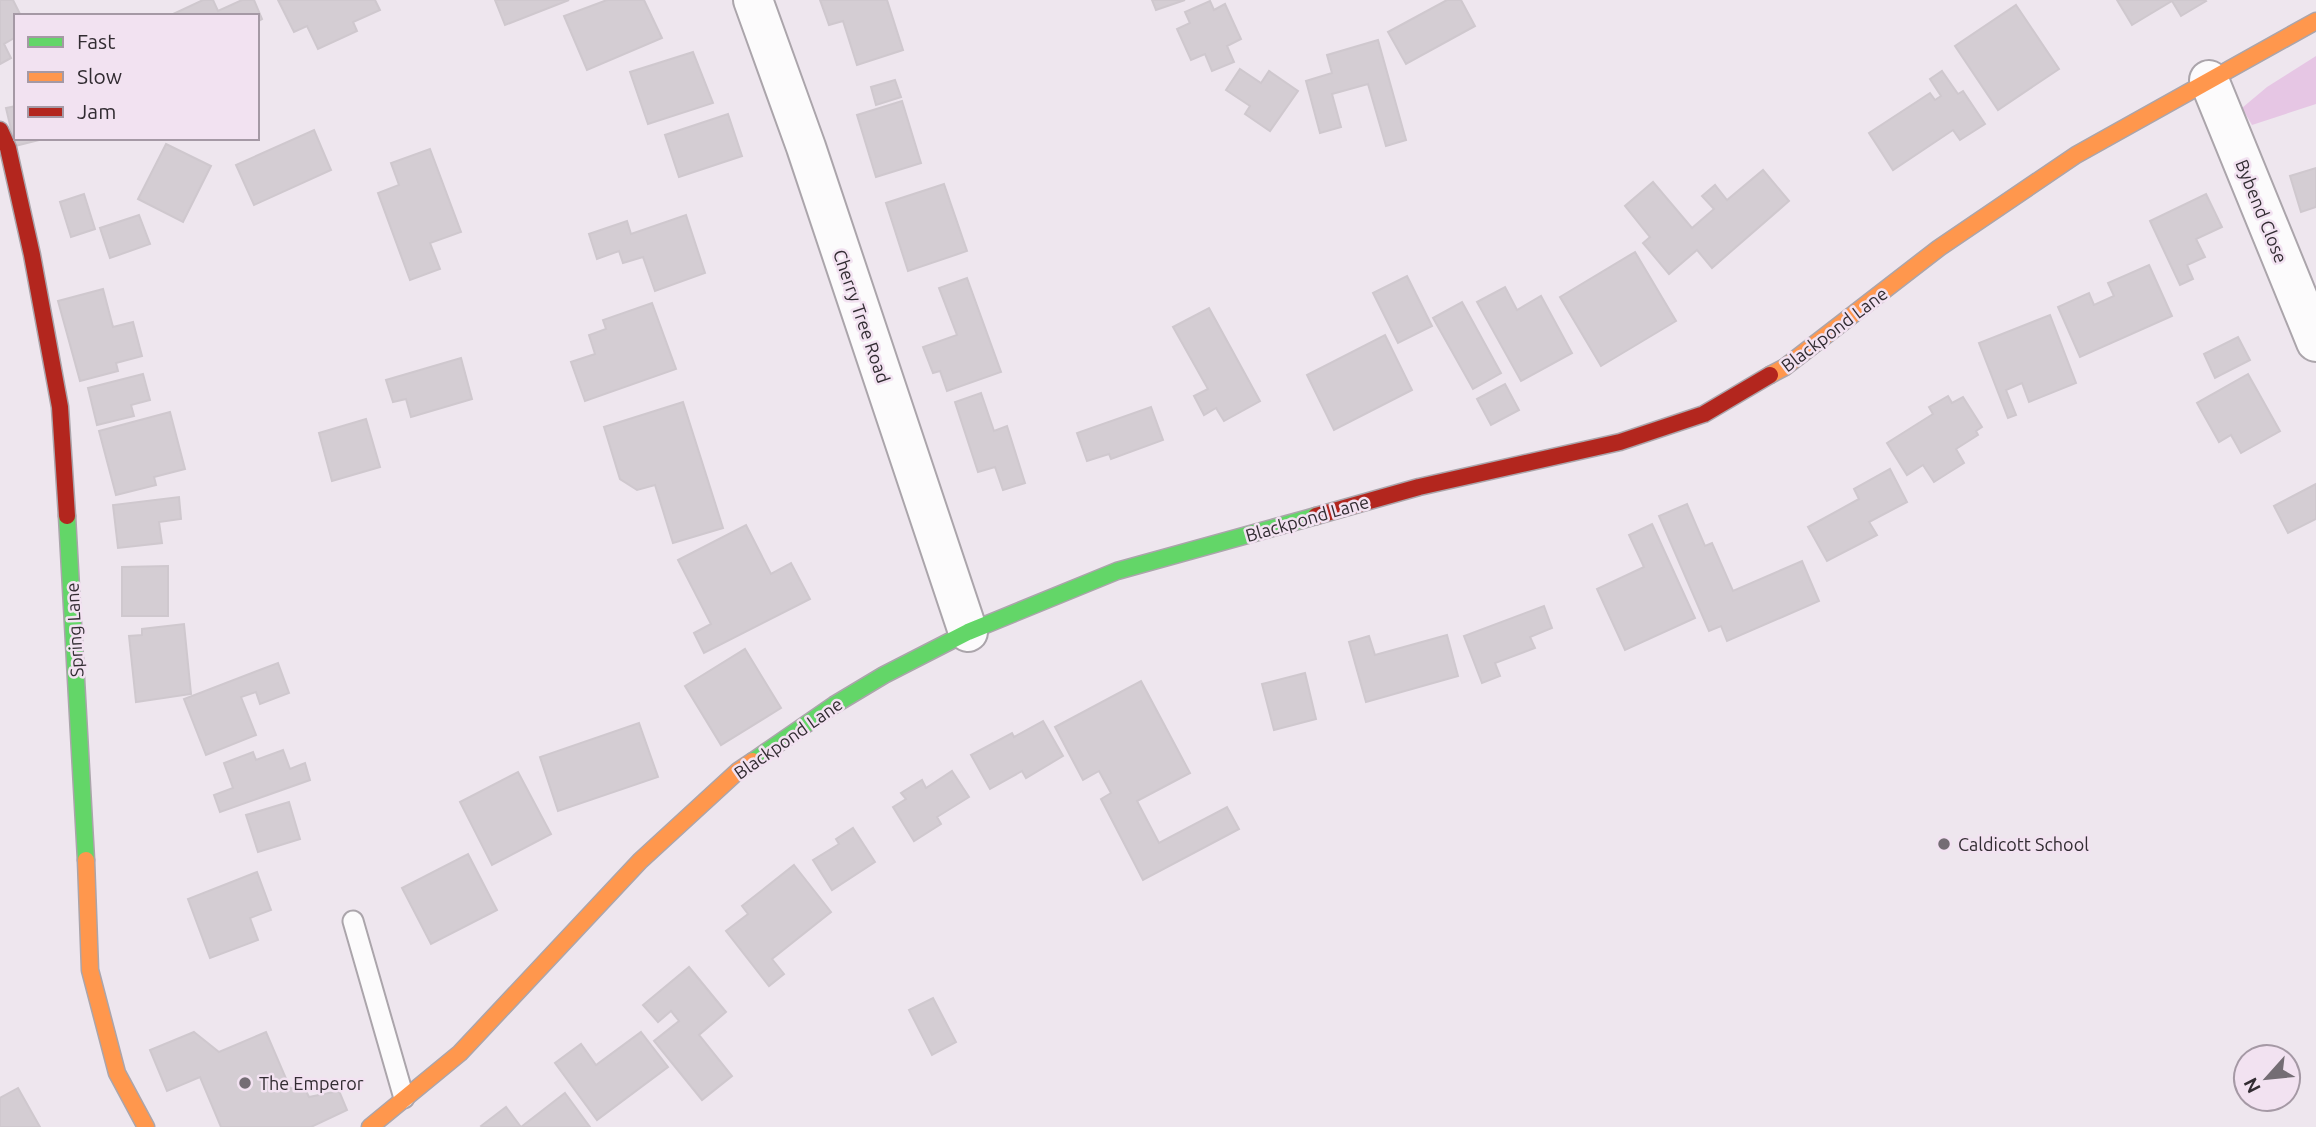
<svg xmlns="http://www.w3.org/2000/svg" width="2316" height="1127" viewBox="0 0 2316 1127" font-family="Ubuntu,sans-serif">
<rect width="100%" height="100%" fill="#eee6ee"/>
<polygon fill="#e6c6e4" points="2316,56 2316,104 2252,125 2242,108 2267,87"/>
<g fill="#d4cdd3" stroke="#cfc8ce" stroke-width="2">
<polygon points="0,0 13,0 21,16 16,16 16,37 4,44 11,58 0,64"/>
<polygon points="203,0 213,0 218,11 242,0 254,0 262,19 257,22 257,16 169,16"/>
<polygon points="278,0 375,0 380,10 353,22 357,31 318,49 307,26 294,32"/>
<polygon points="495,0 569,0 505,25"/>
<polygon points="607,0 644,0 662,38 587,70 564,16"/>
<polygon points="820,0 887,0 903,50 857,65 843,21 829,25"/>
<polygon points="1152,0 1185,0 1156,10"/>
<polygon points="1447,0 1461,0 1475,26 1406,64 1388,32"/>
<polygon points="2117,0 2205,0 2206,1 2181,16 2172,1 2132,25"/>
<polygon points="1210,1 1214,10 1225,4 1241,39 1227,46 1234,62 1212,71 1205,54 1191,60 1177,29 1190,23 1185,12"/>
<polygon points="2016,5 2059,69 1998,110 1955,46"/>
<polygon points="1378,40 1406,140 1386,146 1368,84 1332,94 1341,127 1320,133 1306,81 1332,73 1327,55"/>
<polygon points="693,52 713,103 648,124 630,72"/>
<polygon points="1240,69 1261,83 1269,71 1298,91 1270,131 1245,114 1250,106 1226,90"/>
<polygon points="1942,71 1958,94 1963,91 1985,124 1960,140 1953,130 1893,170 1869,133 1930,93 1935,100 1941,96 1930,79"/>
<polygon points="895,80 901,97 876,105 871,87"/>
<polygon points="902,101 921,163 876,177 857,115"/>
<polygon points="16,106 16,138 39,140 15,146 6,108"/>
<polygon points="728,114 742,156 679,177 665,135"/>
<polygon points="314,130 331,170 254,205 236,165"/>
<polygon points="166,144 211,166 183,222 138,199"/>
<polygon points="430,149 461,232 430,243 440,269 410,280 378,193 399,185 391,163"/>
<polygon points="2316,168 2316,207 2301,212 2290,176"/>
<polygon points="1763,170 1789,201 1712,268 1697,250 1669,274 1643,243 1650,237 1625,206 1653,182 1692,228 1714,209 1702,196 1715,185 1727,200"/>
<polygon points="944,184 967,251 908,271 886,203"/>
<polygon points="84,194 95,229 71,237 60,202"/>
<polygon points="2206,194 2222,227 2196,239 2205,257 2187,265 2193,279 2180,285 2150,221"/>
<polygon points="139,215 150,244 110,258 100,228"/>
<polygon points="686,215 705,273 655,291 643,257 623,263 619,251 597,259 589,234 627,221 631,234"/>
<polygon points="1635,252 1676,321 1601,366 1560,297"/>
<polygon points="2149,265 2172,316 2080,357 2058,307 2089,293 2094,305 2114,296 2108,283"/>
<polygon points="1407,276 1432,326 1398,343 1373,293"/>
<polygon points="967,278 1001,372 947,391 940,371 933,373 923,347 957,335 939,288"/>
<polygon points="1505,287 1517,310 1541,296 1572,353 1521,381 1477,302"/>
<polygon points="103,289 113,327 133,322 142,356 116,363 118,371 80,381 58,301"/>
<polygon points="1462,302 1501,373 1473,389 1433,318"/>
<polygon points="652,303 676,369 585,401 571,362 595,354 589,335 606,329 603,320"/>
<polygon points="1209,308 1260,401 1224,421 1216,408 1204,415 1194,396 1208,389 1173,327"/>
<polygon points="2050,315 2076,383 2029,402 2022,383 2006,390 2016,415 2008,418 1979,343"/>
<polygon points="1385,335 1412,390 1334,430 1307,375"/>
<polygon points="2238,337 2250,360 2215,378 2204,354"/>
<polygon points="461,358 472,399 411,417 406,399 393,402 386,380"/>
<polygon points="143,374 150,400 131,405 134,416 97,425 88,388"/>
<polygon points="2248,374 2280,431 2241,453 2231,435 2219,442 2197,403"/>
<polygon points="1505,384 1519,410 1491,425 1477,399"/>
<polygon points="981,393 994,431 1007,426 1025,483 1003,490 995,467 978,472 955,402"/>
<polygon points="1948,396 1952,403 1963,397 1982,427 1976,431 1978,435 1956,449 1964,463 1934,482 1923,465 1907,475 1887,443 1933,414 1929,407"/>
<polygon points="683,402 723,528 673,543 655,485 637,490 620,479 604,427"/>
<polygon points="1151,407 1163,440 1111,459 1109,454 1087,461 1077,433"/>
<polygon points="170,412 185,469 154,477 156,485 116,495 99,431"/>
<polygon points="366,419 380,467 332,481 319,433"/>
<polygon points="1890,469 1907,502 1869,522 1877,535 1827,561 1808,527 1859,499 1854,489"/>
<polygon points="2316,484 2316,519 2288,533 2274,506"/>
<polygon points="179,497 181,519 159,522 162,543 118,548 113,505"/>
<polygon points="1687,504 1705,546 1712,543 1733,591 1802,561 1819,601 1727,641 1721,626 1709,631 1659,516"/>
<polygon points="1652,524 1695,618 1625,650 1597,589 1644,567 1629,535"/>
<polygon points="746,525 771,574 791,563 810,599 704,653 694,633 711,624 678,560"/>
<polygon points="168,566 168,616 122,616 122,567"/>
<polygon points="1544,606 1552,628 1530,637 1535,648 1495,663 1500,676 1482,683 1464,636"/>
<polygon points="184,624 191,694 136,702 129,636 142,635 142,629"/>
<polygon points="1447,635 1458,676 1366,702 1349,642 1369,636 1375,655"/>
<polygon points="745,649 781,708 721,745 685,686"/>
<polygon points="278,663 289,693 260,704 256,692 241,697 256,735 206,755 184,699"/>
<polygon points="1305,673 1316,719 1274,730 1262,684"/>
<polygon points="1141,681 1190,773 1137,801 1159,843 1227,807 1239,829 1143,880 1101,799 1111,793 1099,771 1083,780 1055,727"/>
<polygon points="1043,721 1063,756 1026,778 1022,771 990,789 971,755 1012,733 1014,737"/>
<polygon points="639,723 658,777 558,811 540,757"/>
<polygon points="283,750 290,769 305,763 310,780 220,812 214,795 233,788 224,763 253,752 256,760"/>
<polygon points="952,771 969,797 937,817 941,824 914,841 893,807 906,799 901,793 922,780 926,788"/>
<polygon points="518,772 551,834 492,865 460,802"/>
<polygon points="289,802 300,839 258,852 246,815"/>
<polygon points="853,828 875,862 832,890 813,860 839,844 836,839"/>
<polygon points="468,854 497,910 431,944 402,888"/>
<polygon points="794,865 831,912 772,959 784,974 769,986 726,931 748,914 742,906"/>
<polygon points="257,872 271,910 250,918 258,940 210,958 188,899"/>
<polygon points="689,967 726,1012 699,1035 732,1076 702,1100 654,1041 679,1021 671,1011 658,1022 643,1005"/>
<polygon points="933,998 956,1042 932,1055 909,1010"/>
<polygon points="194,1032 219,1052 266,1032 290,1088 305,1089 309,1097 339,1091 347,1110 311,1127 221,1127 200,1077 167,1091 150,1050"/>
<polygon points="641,1032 668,1067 597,1120 555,1063 581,1044 596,1065"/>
<polygon points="18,1088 40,1127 0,1127 0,1098"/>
<polygon points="565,1093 590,1127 482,1127 481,1126 506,1107 521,1127"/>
</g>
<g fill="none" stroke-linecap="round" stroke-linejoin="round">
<g stroke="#aba5ab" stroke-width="23">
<polyline id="lane" points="353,921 404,1098"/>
</g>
<g stroke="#aba5ab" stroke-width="42">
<g id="street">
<polyline points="753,0 806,147 968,632"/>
<polyline points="2209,80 2316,342"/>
</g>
</g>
<g stroke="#aba5ab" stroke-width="19">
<g id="fast">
<polyline points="67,516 86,860"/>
<polyline points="753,761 834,705 884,675 968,632 1117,571 1316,516"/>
</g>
</g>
<g stroke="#aba5ab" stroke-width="19">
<g id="slow">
<polyline points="1770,375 1785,367 1939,248 2076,155 2316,21"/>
<polyline points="86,860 90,970 117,1073 146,1127"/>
<polyline points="370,1127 460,1053 640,861 738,771 753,761"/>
</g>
</g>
<g stroke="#aba5ab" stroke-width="19">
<g id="jam">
<polyline points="0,130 8,148 32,255 60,407 67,516"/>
<polyline points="1316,516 1419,487 1620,442 1704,414 1770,375"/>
</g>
</g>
<use href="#lane" stroke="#fcfbfc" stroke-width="19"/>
<use href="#street" stroke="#fcfbfc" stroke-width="38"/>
<use href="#fast" stroke="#63d668" stroke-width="16"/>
<use href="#slow" stroke="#ff974d" stroke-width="16"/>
<use href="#jam" stroke="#b3261e" stroke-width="16"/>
</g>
<g fill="#746d74" stroke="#f2e2f1" stroke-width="2.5">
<circle cx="1944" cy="844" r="7"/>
<circle cx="245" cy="1083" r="7"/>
</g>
<g text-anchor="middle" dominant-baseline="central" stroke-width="5" stroke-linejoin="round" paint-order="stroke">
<g font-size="18" fill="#322c32" stroke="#f2e2f1">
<text transform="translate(2262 211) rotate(68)">Bybend Close</text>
<text transform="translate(862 316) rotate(71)">Cherry Tree Road</text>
<text transform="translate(1834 329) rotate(-37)">Blackpond Lane</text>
<text transform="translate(1307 518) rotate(-16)">Blackpond Lane</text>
<text transform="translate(74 630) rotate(-93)">Spring Lane</text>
<text transform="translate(788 738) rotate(-35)">Blackpond Lane</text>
</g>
<g font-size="18" fill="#322c32" stroke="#f2e2f1" text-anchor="start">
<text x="1958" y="844">Caldicott School</text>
<text x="259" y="1083">The Emperor</text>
</g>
</g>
<rect x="14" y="14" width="245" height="126" fill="#f2e2f1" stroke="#a599a5" stroke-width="2"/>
<rect x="28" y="37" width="35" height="10" fill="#63d668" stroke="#a599a5" stroke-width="2"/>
<text x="77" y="49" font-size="21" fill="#322c32">Fast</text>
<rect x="28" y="72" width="35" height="10" fill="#ff974d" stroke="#a599a5" stroke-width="2"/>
<text x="77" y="84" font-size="21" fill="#322c32">Slow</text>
<rect x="28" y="107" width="35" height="10" fill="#b3261e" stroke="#a599a5" stroke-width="2"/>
<text x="77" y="119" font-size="21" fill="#322c32">Jam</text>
<g transform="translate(2267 1078) rotate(243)"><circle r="33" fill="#f2e2f1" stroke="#a599a5" stroke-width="2"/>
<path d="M0-5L12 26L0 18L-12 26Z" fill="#746d74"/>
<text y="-10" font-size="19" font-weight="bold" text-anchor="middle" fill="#322c32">N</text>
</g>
</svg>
